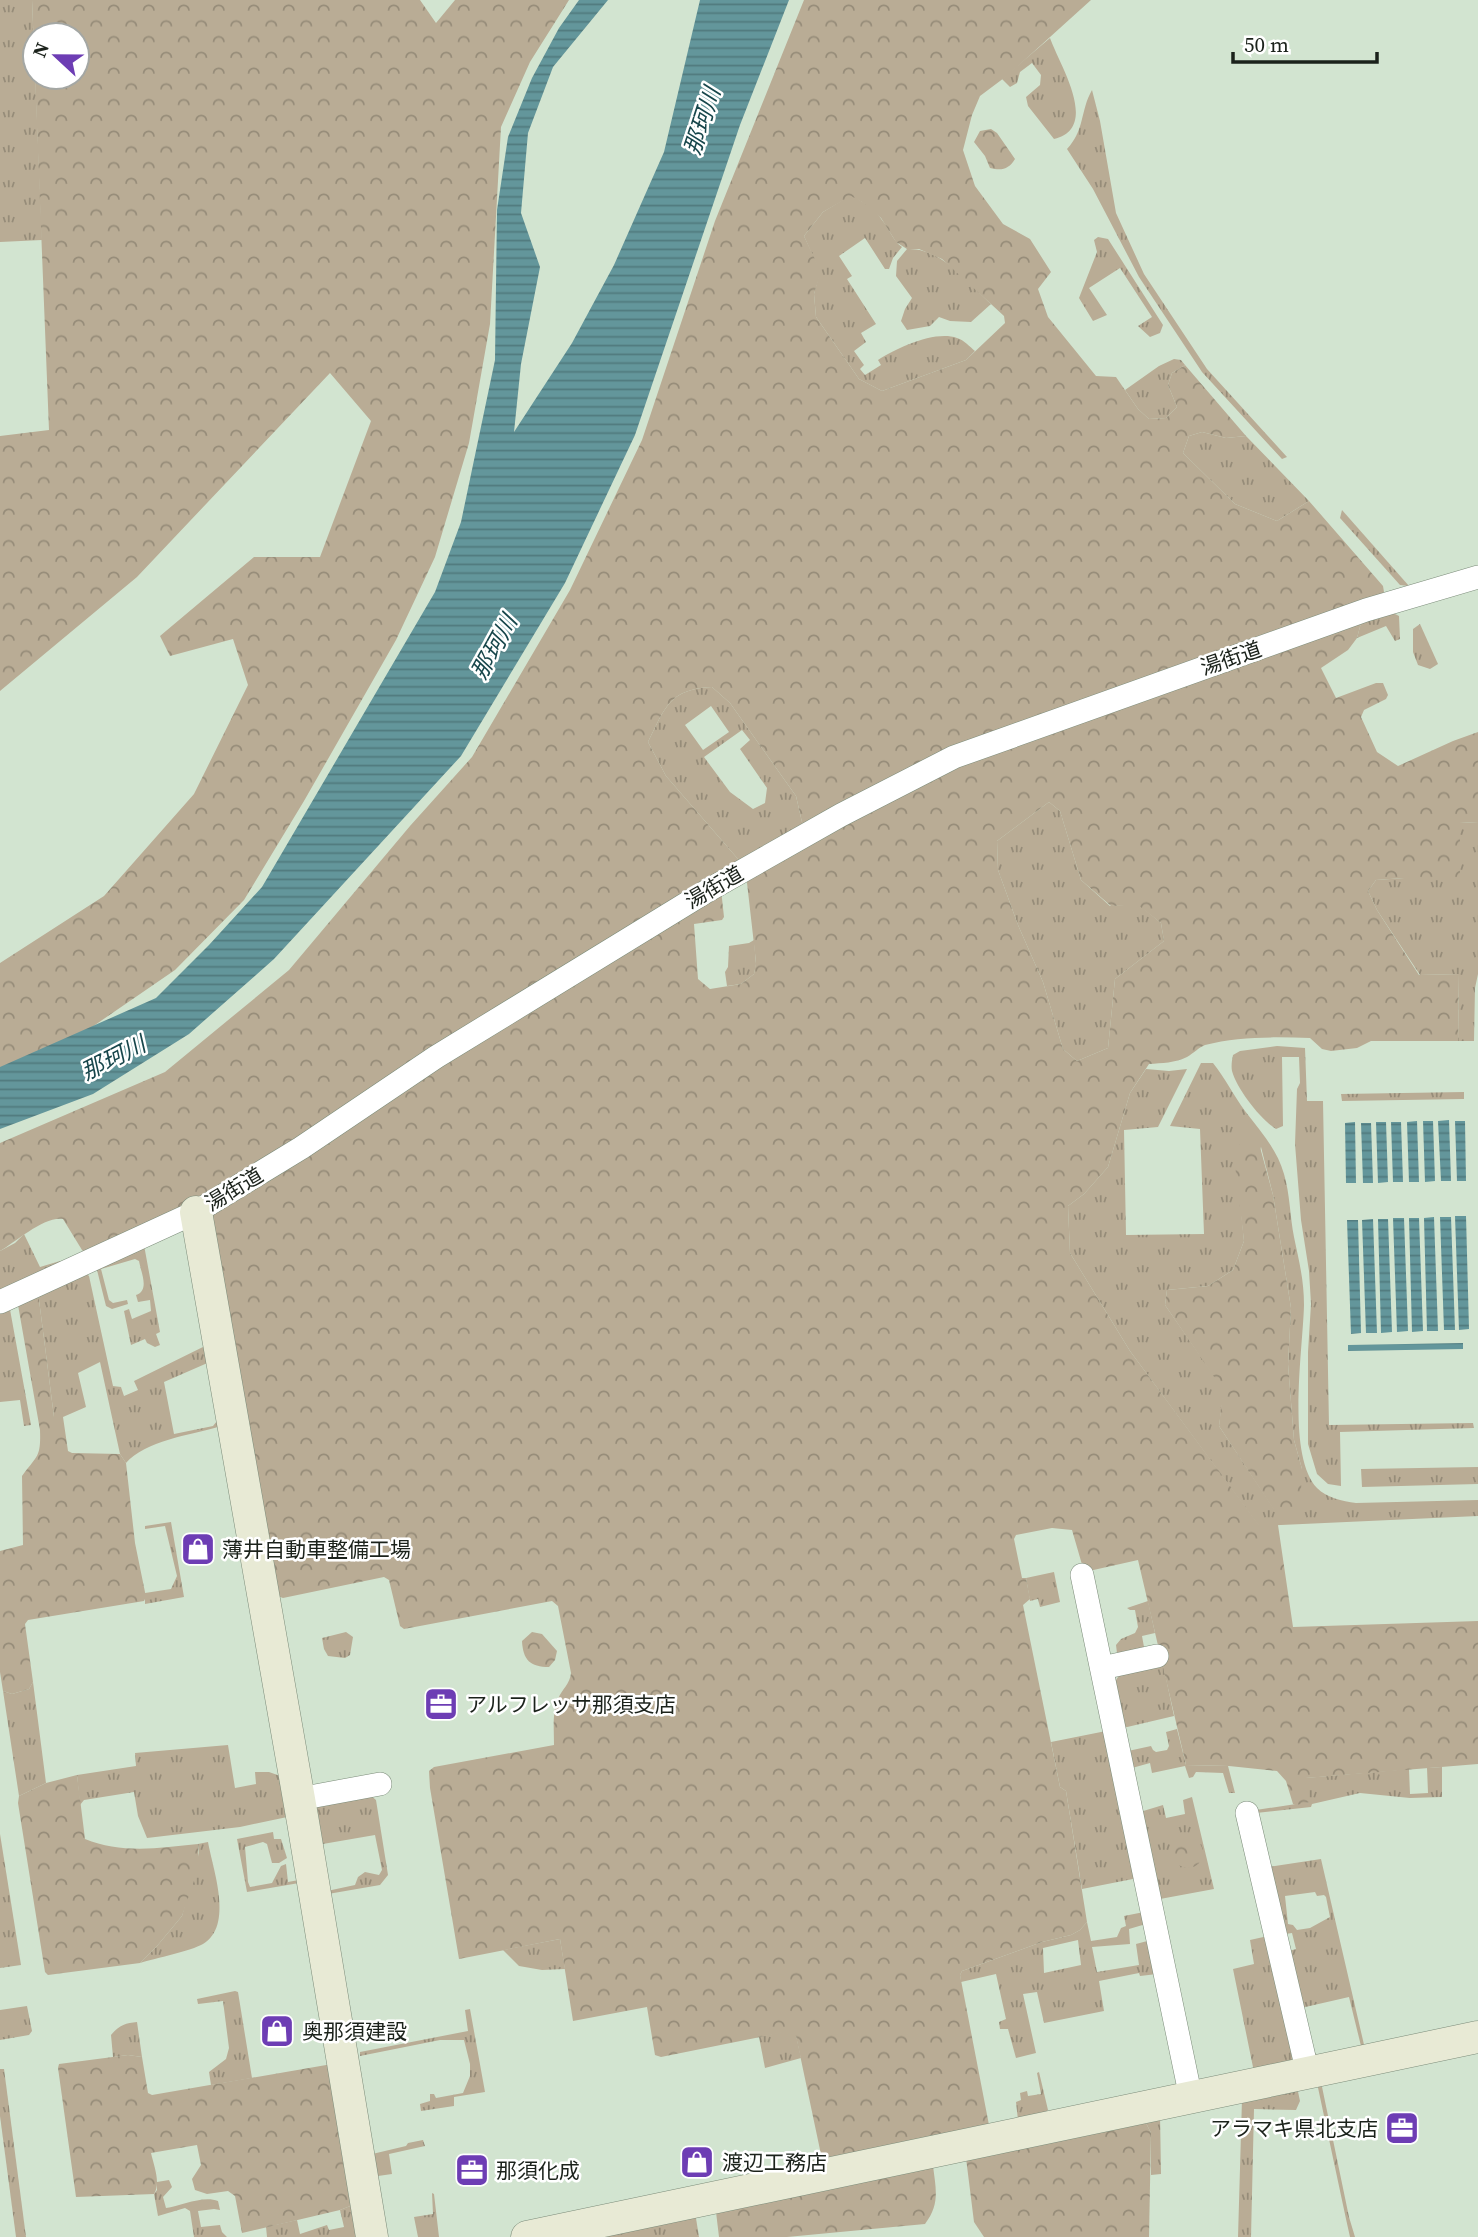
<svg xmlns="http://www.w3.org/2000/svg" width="1478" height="2237" viewBox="0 0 1478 2237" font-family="'Source Serif 4','Noto Sans JP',serif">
<defs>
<pattern id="grass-tufts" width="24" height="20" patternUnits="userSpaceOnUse" patternTransform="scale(1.75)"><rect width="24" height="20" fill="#b9ac95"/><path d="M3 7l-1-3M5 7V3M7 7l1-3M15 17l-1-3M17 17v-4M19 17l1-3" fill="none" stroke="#968c79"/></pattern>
<pattern id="forest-crowns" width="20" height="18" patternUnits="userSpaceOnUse" patternTransform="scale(1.75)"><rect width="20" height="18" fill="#b9ac95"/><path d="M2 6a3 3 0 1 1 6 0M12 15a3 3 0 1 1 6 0" fill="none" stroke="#968c79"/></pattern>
<pattern id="water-rules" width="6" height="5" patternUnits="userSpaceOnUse" patternTransform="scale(1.75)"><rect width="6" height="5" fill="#63969b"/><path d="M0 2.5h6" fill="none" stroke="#517a7e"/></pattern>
</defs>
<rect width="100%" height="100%" fill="#d2e4d0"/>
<g fill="url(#grass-tufts)" fill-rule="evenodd">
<polygon points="0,0 32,0 42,240 0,242"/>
<path d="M1050 38C1059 64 1101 128 1054 139L1028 106 1026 97 1040 85 1041 75 1032 63 1020 72 1017 83 1010 87 1002 79Z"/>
<path d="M1092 90 1100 121 1116 213 1144 274 1207 369 1287 457 1282 459 1202 372 1139 277 1093 189 1067 149C1085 130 1080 111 1092 90Z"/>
<path d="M851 195C862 201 875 209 882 220 890 229 892 240 902 247L893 258 889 269H885L865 238 839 256 852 276 847 279 876 324 861 333 866 342 854 351 864 365 860 369 865 375 881 365 878 360C897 348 935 330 957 338 964 340 970 347 975 351L966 360 882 391 859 379 816 317 814 294 820 272 804 236 823 212Z"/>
<polygon points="1098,237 1108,239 1163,325 1160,333 1150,337 1138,326 1152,317 1120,268 1089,288 1107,315 1093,321 1079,298 1097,252 1094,240"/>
<path d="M907 249C941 247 968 283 991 304L971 322 950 321 939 317 930 326 907 330 901 321 905 309 912 298 896 276 897 261Z"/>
<polygon points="1174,359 1181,360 1185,365 1172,373 1168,385 1177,407 1166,418 1149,419 1138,409 1125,390 1159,366"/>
<polygon points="1202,432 1226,438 1246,436 1309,501 1277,521 1235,504 1183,453 1189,436"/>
<polygon points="1342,510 1409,586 1400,585 1340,518"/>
<polygon points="1391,612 1399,616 1400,639 1395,641 1386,626 1357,638 1362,619"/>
<polygon points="1420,624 1438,664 1430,669 1418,665 1413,652 1413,629"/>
<path d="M712 687 730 703 796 796 804 831 744 866 666 776 648 742C665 708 669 689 712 687ZM711 706 729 732 703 750 685 725ZM742 730 750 740 740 749 767 788 765 803 753 809 730 792 704 757Z"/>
<polygon points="1049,802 1060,811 1081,880 1110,906 1138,904 1161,923 1164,941 1115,979 1108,1048 1077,1061 1063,1049 1043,982 1018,925 998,870 997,841"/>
<polygon points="1478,822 1478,974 1475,988 1474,1041 1458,1041 1459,974 1420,975 1377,910 1368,891 1376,880 1404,878 1460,823"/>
<polygon points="754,940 756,964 754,974 741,984 727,986 725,972 728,967 729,946 749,943"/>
<path d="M1277 1046 1305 1048 1307 1101H1323L1329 1425 1473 1423 1474 1428 1340 1432 1341 1486 1328 1484 1317 1474 1308 1444V1352L1311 1304 1309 1271 1301 1220 1295 1144 1297 1089 1300 1083 1299 1057H1282L1283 1126 1276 1129C1260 1119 1237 1089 1232 1071 1231 1066 1232 1060 1233 1055L1240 1051Z"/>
<path d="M1201 1063H1213C1225 1078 1234 1096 1245 1111 1261 1132 1277 1149 1284 1174 1290 1194 1290 1217 1294 1237 1299 1261 1304 1280 1304 1305 1303 1349 1286 1455 1317 1488 1327 1498 1342 1501 1356 1503L1478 1500V1516L1259 1526 1130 1351 1070 1253 1068 1206 1084 1194 1108 1167 1130 1093 1146 1069 1169 1071 1187 1069 1158 1127 1124 1130 1126 1235 1204 1234 1200 1129 1170 1126ZM1261 1147 1273 1195 1291 1308 1288 1364 1294 1440 1302 1469 1274 1509 1219 1426 1224 1390 1165 1305 1167 1290 1208 1286 1233 1270 1244 1241 1241 1211Z"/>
<polygon points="1464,1092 1464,1099 1342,1101 1341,1094"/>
<polygon points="24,1234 40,1267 60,1261 67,1265 0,1296 0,1251 15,1243"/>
<path d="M144 1245 160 1332 156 1334 160 1345 155 1347 147 1343 145 1339 131 1345 124 1311 129 1309 132 1319 151 1311 150 1300 138 1302 136 1295C150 1290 141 1273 139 1261L135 1259 101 1269 109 1300 113 1303 127 1300 128 1304 112 1309 106 1306 96 1266Z"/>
<path d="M84 1271 89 1276 113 1386 121 1387 124 1396 138 1390 134 1381 209 1344 212 1361 164 1382 174 1434 213 1426 217 1421 218 1427C190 1435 145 1441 126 1463L120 1454 100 1362 78 1373 86 1407 63 1417H54L38 1292Z"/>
<polygon points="9,1304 31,1425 24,1426 20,1400 0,1402 0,1309"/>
<polygon points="1478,1467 1478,1484 1362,1487 1361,1469"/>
<polygon points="171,1522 184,1597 145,1604 145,1593 171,1589 177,1576 165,1526 145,1529 145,1526"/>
<polygon points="1054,1572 1060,1602 1040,1607 1038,1599 1030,1601 1026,1578"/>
<polygon points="1148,1601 1155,1633 1142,1636 1144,1647 1117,1653 1116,1645 1121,1639 1135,1633 1138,1627 1135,1610 1130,1610 1127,1608"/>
<polygon points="346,1632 353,1637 350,1655 345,1658 328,1656 324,1649 322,1638"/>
<polygon points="1163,1664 1174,1716 1123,1728 1114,1683 1120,1674"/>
<polygon points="33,1682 46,1783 19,1796 3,1691 12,1694 29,1689"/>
<polygon points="1177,1729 1186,1765 1228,1766 1235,1793 1229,1793 1223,1773 1196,1772 1193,1777 1189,1778 1185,1766 1152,1773 1150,1763 1132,1768 1128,1751 1151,1746 1153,1750 1156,1752 1167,1750 1169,1746 1166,1732"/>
<polygon points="1106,1731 1138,1878 1082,1889 1066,1791 1060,1787 1051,1742"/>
<polygon points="228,1745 235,1788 256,1784 255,1772 269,1772 286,1778 292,1816 240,1827 147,1838 138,1816 134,1792 84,1800 80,1805 77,1775 136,1766 135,1753"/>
<polygon points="1442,1767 1442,1797 1410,1798 1360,1793 1312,1804 1311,1807 1256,1813 1256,1810 1309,1802 1305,1778 1409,1769 1410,1794 1428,1793 1427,1768"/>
<polygon points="369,1794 376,1800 388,1875 380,1885 328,1894 327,1891 355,1885 358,1877 365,1872 379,1875 382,1870 375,1835 317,1845 316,1804"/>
<polygon points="1192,1797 1214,1889 1160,1899 1140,1812 1163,1805 1166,1818 1185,1814 1183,1800"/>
<polygon points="273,1832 274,1839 281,1839 287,1858 279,1863 272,1863 267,1844 263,1842 245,1847 248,1882 250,1887 272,1883 281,1866 286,1864 288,1882 304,1879 305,1882 247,1892 237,1839"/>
<polygon points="0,1834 21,1965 0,1968"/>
<path d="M208 1842C213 1870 234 1926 203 1944 191 1951 156 1958 140 1963L157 1946 182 1916 199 1853 198 1844Z"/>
<path d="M1321 1859 1365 2049 1316 2059 1311 2054 1315 2053 1318 2056 1361 2046 1349 1997 1301 2008 1289 1951 1296 1949 1292 1933 1285 1934 1269 1867ZM1315 1892 1317 1896 1324 1895 1326 1897 1330 1917 1310 1928 1297 1930 1293 1925 1288 1924 1285 1896Z"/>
<path d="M1144 1912 1146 1924 1129 1929 1130 1944 1092 1947 1097 1972 1139 1965 1136 1944 1151 1940 1157 1974 1140 1976 1139 1973 1099 1981 1104 2011 1044 2023 1037 1992 1023 1994 1036 2053 1016 2058 1008 2029H1000L999 2022 1006 2019 996 1974 961 1982 960 1975 962 1971 1042 1942 1071 1935 1080 1930 1087 1922 1091 1941 1117 1937 1121 1928 1126 1926 1124 1916ZM1078 1940 1081 1965 1044 1973 1043 1948Z"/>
<polygon points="1268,1936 1295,2056 1291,2064 1254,2072 1233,1969 1254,1964 1250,1940"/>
<polygon points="560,1939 565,1969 542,1970 519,1966 503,1950"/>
<polygon points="235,1991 238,1992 252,2078 211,2085 209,2072 226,2059 229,2048 223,2001 198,2004 197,1999"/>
<polygon points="27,2006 32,2031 29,2035 0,2040 0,2010"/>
<polygon points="470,2009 485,2092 454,2097 454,2106 421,2111 420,2104 430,2101 430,2094 434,2094 436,2098 463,2093 470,2076 470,2064 464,2040 440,2040 360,2056 360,2052 468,2031 465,2010"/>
<path d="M137 2022 142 2057 128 2055 113 2057 111 2035C119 2025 126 2023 137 2022Z"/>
<polygon points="790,2030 796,2035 801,2058 765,2068 759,2037"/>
<polygon points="0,2069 4,2069 26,2237 16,2237 0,2116"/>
<polygon points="1039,2072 1048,2110 1042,2116 1018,2120 1016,2102 1021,2100 1020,2093 1027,2091 1028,2096 1041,2094 1037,2073"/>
<polygon points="1321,2082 1349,2217 1355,2237 1350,2237 1346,2219 1317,2083"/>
<polygon points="1297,2087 1300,2101 1296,2110 1254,2109 1251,2237 1238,2237 1242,2099"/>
<polygon points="1160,2114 1161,2174 1151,2175 1151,2133 1143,2117"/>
<polygon points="423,2140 425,2146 389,2154 392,2174 371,2177 368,2155 406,2146 408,2143"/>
<path d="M169 2180 172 2187 163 2197 166 2208C181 2206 203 2195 218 2201L220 2210 214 2209 198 2211 201 2227 220 2225 222 2232 227 2237H194L190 2211 185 2208 158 2216 154 2194 157 2190V2182Z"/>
<polygon points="432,2193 434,2194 439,2237 418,2237 414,2217 433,2214"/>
<polygon points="358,2203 365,2237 267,2237 266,2227 297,2220 300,2234 327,2225 329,2230 344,2227 340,2210"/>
<polygon points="695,2212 699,2237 572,2237"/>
</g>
<g fill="url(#forest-crowns)" fill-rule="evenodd">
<polygon points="32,0 420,0 436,23 455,0 569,0 530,62 501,127 490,324 469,443 435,557 396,640 304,801 244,900 175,970 60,1049 0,1083 0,963 104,896 194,794 248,685 233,639 170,656 160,636 254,557 320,557 371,421 330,373 137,577 0,691 0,436 49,430 35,77 77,77 77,35 35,35 35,75"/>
<path d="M804 0H1091L1008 75 980 96 972 115 963 150 975 186 1003 224 1030 239 1051 272 1038 289 1048 317 1096 376 1116 377 1138 409 1149 419 1166 418 1177 407 1168 385 1172 373 1185 365 1246 436 1226 438 1202 432 1189 436 1183 453 1235 504 1277 521 1309 501 1383 586 1384 592 1362 619 1357 638 1348 650 1321 668 1336 698 1376 683H1383L1388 695 1386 699 1364 710 1361 717 1377 752 1398 766 1453 741 1478 732V822L1460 823V881L1404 878 1376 880 1368 891 1377 910 1419 975 1459 974 1458 1041H1371L1357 1048 1331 1051 1322 1049 1310 1038C1276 1037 1238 1036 1205 1045 1198 1048 1194 1053 1187 1057 1175 1063 1162 1063 1149 1064L1130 1093 1108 1167 1084 1194 1068 1206 1070 1253 1130 1351 1259 1525H1278L1293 1627 1478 1621V1764L1306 1778 1310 1802 1296 1805 1293 1804 1286 1781 1277 1771 1229 1766 1186 1765 1138 1560 1089 1571 1083 1568 1072 1530 1052 1528 1016 1535 1014 1539 1022 1578H1026L1030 1599 1023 1605 1060 1787 1066 1791 1087 1922 1080 1930 1071 1935 1042 1942 962 1971 960 1975 989 2125 823 2164 796 2036 790 2031 661 2057 655 2055 647 2007 573 2021 560 1939 459 1959 430 1788 429 1771 434 1767 554 1745C554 1729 552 1713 558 1699 562 1689 570 1684 571 1673L558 1606 552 1601 404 1629 400 1626 389 1580 384 1577 283 1598 272 1594 198 1203 87 1255 82 1250 63 1219C44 1216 16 1242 0 1251V1143L165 1072 289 970 410 826 472 757 570 590 642 440 715 221ZM851 196 862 202 881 218 896 242 907 249H919L942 259 1004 316 1005 323 966 360 882 391 859 379 816 317 814 294 821 272 804 236 823 212ZM712 687 730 703 796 796 804 831 746 874 756 962 754 974 741 984 710 989 698 979 694 924 722 920 724 917 720 880 744 866 666 776 648 742C665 708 669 689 712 687ZM1049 802 1060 811 1081 880 1111 906 1138 905 1161 923 1164 941 1115 979 1108 1048 1077 1061 1063 1049 1043 982 1018 925 998 870 997 841Z"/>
<path d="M991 129 997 133 1015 159C1009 169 1002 171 990 168L985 156 974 142 980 131Z"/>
<polygon points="1248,1141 1260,1147 1273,1195 1291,1308 1288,1364 1294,1440 1302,1469 1301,1491 1297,1506 1274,1510 1219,1426 1223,1390 1165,1305 1167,1290 1208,1286 1233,1270 1244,1241 1235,1165 1237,1146"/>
<path d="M38 1292 54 1417H63L68 1451 72 1453 120 1454 126 1463 135 1543 146 1597 144 1601 28 1620 25 1624 33 1682 29 1689 12 1694 3 1691 0 1672V1551L23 1545 22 1476C37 1455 41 1458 40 1430L18 1305Z"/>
<path d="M532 1632 542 1634 557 1651 555 1660 549 1667C530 1667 523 1660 522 1641Z"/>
<path d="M77 1775 85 1839C121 1854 160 1848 198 1844L199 1866 182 1916 157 1946 140 1963 48 1975 45 1972 18 1803 19 1796 46 1783Z"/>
<circle cx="1188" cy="1853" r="15"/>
<path d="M128 2055 142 2057 148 2093 152 2095 332 2064 358 2203 340 2210 242 2233 235 2196 228 2191 207 2194 195 2190 192 2179 201 2165 197 2145 151 2153C154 2166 161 2183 154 2194L76 2197 58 2068 59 2064Z"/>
<polygon points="1143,2117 1151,2133 1149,2237 984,2237 974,2222 966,2158"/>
<path d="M933 2166C936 2190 940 2204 925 2224L787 2237H719L716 2212Z"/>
</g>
<g fill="url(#water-rules)">
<polygon points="579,0 608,0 553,67 528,133 521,213 540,267 521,364 514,432 572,343 614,265 664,152 700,0 789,0 740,125 635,435 565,583 461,756 274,959 189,1034 93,1094 0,1129 0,1067 156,998 209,945 262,887 435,592 461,522 495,360 497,210 508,137 532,78 559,28"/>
<polygon points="1449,1120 1451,1181 1441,1181 1438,1121"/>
<polygon points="1417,1121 1419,1182 1409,1182 1407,1122"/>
<polygon points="1423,1121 1433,1121 1435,1181 1425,1182"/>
<polygon points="1455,1121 1465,1121 1466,1181 1457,1181"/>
<polygon points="1355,1122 1356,1183 1346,1183 1345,1123"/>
<polygon points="1376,1122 1386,1122 1388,1182 1378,1183"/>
<polygon points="1391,1122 1401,1122 1403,1182 1393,1182"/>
<polygon points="1361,1123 1371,1123 1373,1183 1363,1183"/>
<polygon points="1455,1216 1466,1216 1469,1329 1459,1330"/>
<polygon points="1434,1217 1438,1331 1427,1331 1424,1218"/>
<polygon points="1440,1217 1451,1217 1455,1330 1444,1330"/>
<polygon points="1393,1218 1404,1218 1408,1331 1397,1332"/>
<polygon points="1409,1218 1419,1218 1423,1331 1412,1332"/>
<polygon points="1373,1219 1377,1333 1366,1333 1362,1220"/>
<polygon points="1378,1219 1388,1219 1392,1332 1381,1333"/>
<polygon points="1347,1220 1358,1220 1361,1333 1351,1334"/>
<polygon points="1463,1343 1463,1349 1348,1351 1348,1345"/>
</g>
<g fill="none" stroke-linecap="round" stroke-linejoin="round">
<g stroke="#7c8c7a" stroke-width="24">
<g id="street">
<polyline points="0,1302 196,1212 301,1148 436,1057 707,891 841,815 954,757 1366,610 1478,577"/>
<polyline points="1082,1575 1191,2098"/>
<polyline points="1102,1668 1157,1656"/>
<polyline points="299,1799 380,1784"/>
<polyline points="1247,1813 1308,2074"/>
</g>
</g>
<g stroke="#7c8c7a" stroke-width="33">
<g id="secondary">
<polyline points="196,1212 303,1822 372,2237"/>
<polyline points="527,2237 1478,2037"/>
</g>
</g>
<use href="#street" stroke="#fff" stroke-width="23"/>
<use href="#secondary" stroke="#e8ead5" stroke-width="32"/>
</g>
<defs>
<g id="shop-square" transform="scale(1.75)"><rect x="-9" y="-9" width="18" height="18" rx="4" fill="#6d3db4" stroke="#fff"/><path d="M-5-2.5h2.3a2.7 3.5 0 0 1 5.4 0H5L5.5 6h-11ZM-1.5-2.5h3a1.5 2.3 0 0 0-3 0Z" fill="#fff"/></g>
<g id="office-square" transform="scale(1.75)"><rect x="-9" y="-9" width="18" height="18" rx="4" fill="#6d3db4" stroke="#fff"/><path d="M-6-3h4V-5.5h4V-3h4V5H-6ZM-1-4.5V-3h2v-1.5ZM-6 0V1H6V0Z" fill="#fff"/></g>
</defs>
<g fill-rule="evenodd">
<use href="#shop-square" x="198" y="1549"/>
<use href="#office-square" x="441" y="1704"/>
<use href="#shop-square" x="277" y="2031"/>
<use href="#office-square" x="1402" y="2128"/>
<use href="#shop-square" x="697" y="2162"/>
<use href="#office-square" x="472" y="2170"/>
</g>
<g text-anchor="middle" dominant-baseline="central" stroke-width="5" stroke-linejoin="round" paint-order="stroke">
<g font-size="21" fill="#1b221b" stroke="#fff">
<text transform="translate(1231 658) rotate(-19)">湯街道</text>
<text transform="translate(714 887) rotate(-30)">湯街道</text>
<text transform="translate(234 1189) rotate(-31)">湯街道</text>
</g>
<g font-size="21" fill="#1b221b" stroke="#fff" text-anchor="start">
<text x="222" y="1549">薄井自動車整備工場</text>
<text x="466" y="1704">アルフレッサ那須支店</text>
<text x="302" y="2031">奥那須建設</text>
<text x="1378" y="2128" text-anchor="end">アラマキ県北支店</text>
<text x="722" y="2162">渡辺工務店</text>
<text x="496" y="2170">那須化成</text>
</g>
<g font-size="23" font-style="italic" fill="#17464b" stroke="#fff">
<text transform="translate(702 121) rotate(-72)">那珂川</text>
<text transform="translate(494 647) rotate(-61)">那珂川</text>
<text transform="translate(113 1058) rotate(-27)">那珂川</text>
</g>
</g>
<g transform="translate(56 56) rotate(292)"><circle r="33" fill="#ffffff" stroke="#a4a7a4" stroke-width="2"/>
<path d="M0-5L12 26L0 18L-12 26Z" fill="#6d3db4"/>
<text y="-10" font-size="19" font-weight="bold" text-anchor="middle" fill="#1b221b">N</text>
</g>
<path d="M1233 52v10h144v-10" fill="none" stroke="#1b221b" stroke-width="3.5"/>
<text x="1244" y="52" font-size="21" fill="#1b221b" stroke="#ffffff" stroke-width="5" paint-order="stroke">50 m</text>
</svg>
